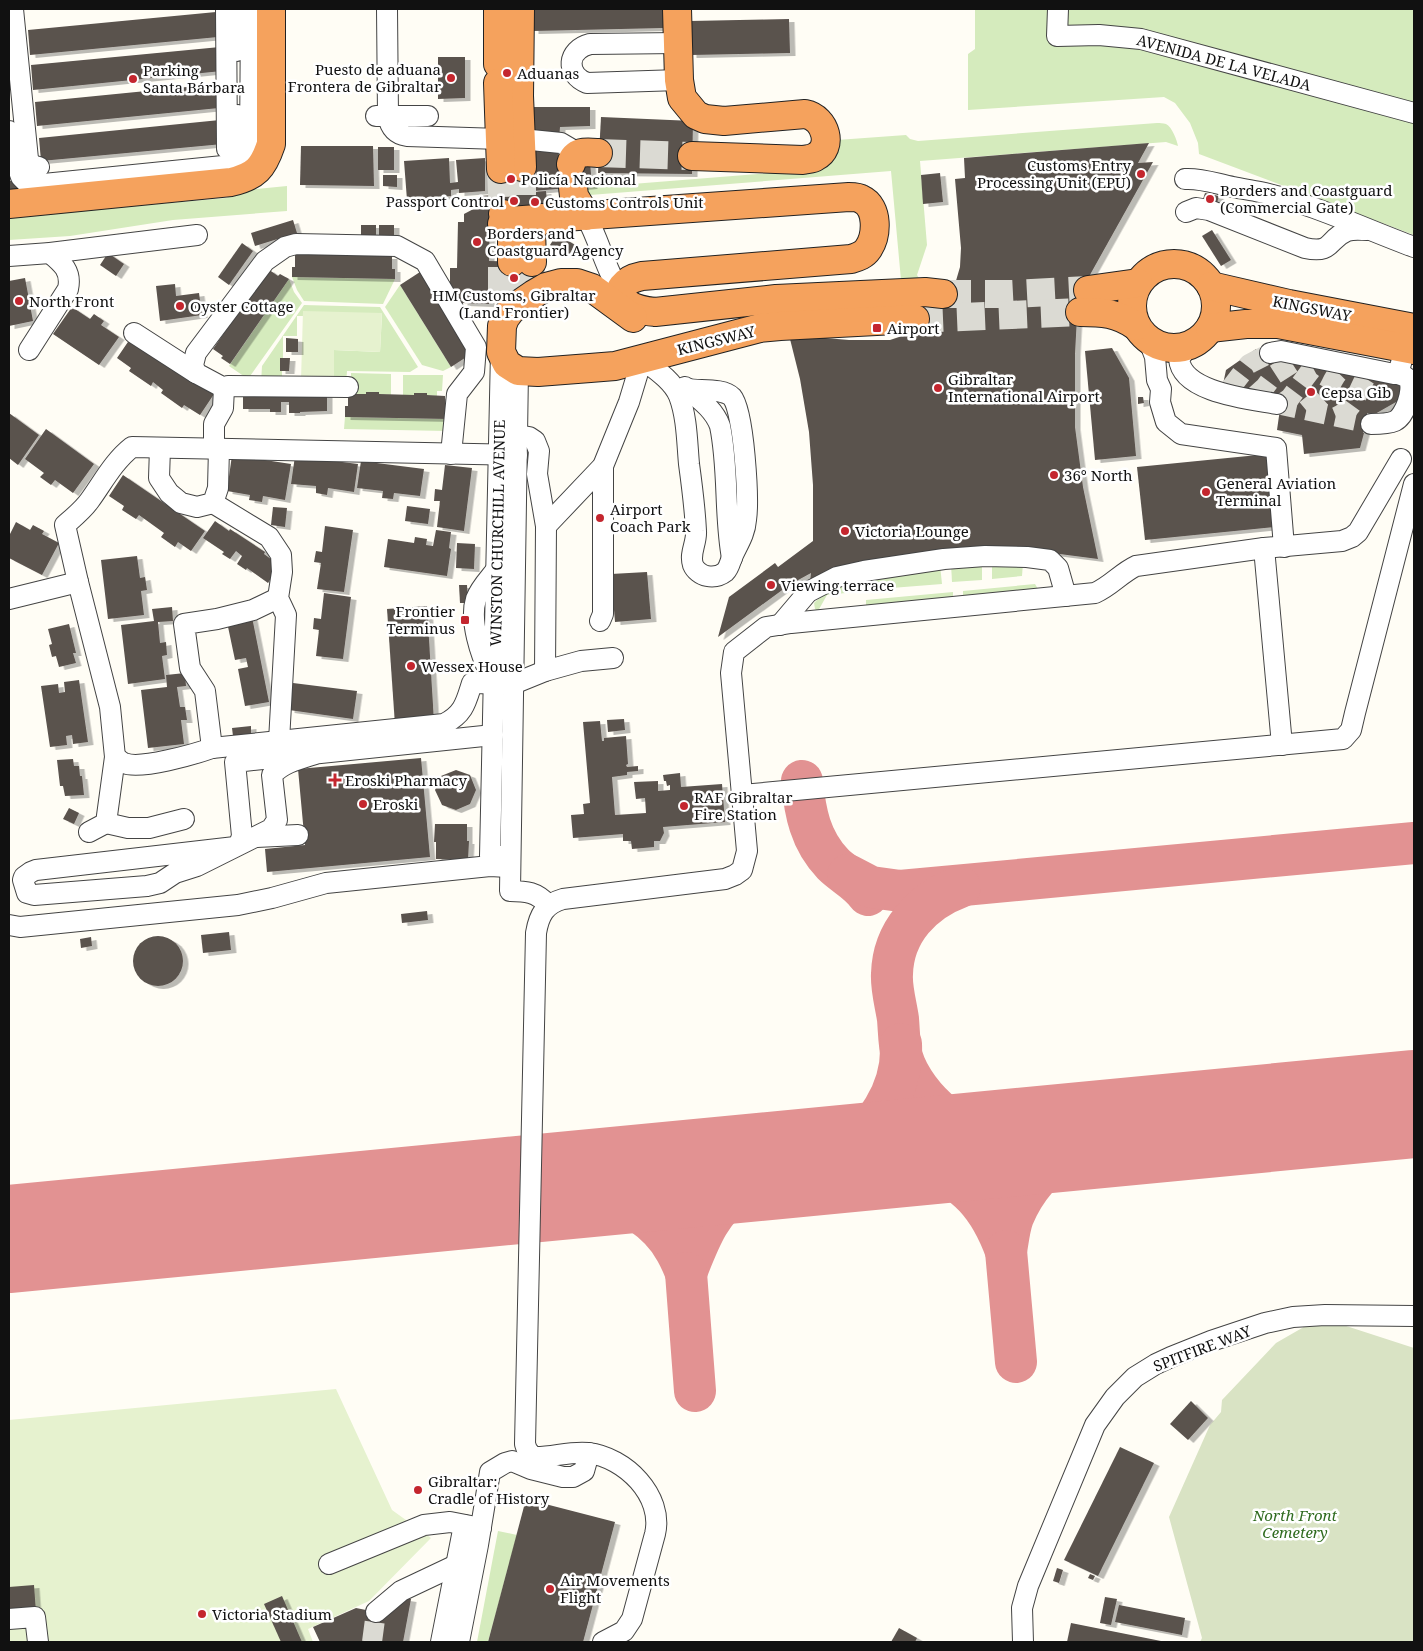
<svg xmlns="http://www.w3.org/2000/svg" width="1423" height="1651" viewBox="0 0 1423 1651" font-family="'Noto Serif',serif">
<defs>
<filter id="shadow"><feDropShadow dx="5.5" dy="3" stdDeviation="0" flood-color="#0004"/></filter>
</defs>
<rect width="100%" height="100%" fill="#fffdf5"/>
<g fill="#d5ebbd">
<polygon points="975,9 1414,9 1414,235 1199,154 1198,143 1190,123 1175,103 1164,97 968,110 968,54 975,49"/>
<path d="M1157 123C1160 123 1163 123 1166 124 1172 127 1177 140 1178 146L1166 142 920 161 927 245 917 275 922 283 901 280 891 171 590 195H588L582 188 795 171 837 140 906 135 910 139 918 141Z"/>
<polygon points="287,186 287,211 173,220 70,236 9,240 9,217 226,198 247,190"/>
<polygon points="292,277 395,279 383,304 304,301 297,290"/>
<polygon points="289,279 294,292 302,303 248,379 229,366"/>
<polygon points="400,285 451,367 443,371 422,365 385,307"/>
<polygon points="304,305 380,307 418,367 410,372 347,371 346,384 334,384 334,350 380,352 382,314 303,312 303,316 297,316 297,336 283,336 283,358 280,358 280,371 282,371 282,383 261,383 262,366"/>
<polygon points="351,373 391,374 391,395 379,394 379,392 366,392 366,394 356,394 356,390 351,389"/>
<polygon points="403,375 443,375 442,391 437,391 437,396 427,395 427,393 415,393 414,395 403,395"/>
<polygon points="345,417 448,419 447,431 344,429"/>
<polygon points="982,562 982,580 952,582 951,564"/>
<polygon points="992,562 1023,563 1022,576 992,579"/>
<polygon points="940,565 942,584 866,590 868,576"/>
<polygon points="858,578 855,592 827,595 818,611 815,609 814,603 817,600 836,588"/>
<polygon points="1035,584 1038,589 963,597 963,591"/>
<polygon points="953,592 953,598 866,606 866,600"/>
<polygon points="498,1531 517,1535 488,1642 477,1642"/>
</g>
<polygon fill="#d9e3c4" points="1337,1323 1414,1348 1414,1642 1200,1642 1202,1638 1169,1517 1210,1425 1221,1412 1222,1400 1276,1343 1309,1324"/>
<g fill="#e6f2cf">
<polygon points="303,311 382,313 380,352 334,350 334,381 301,380"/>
<polygon points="336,1389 392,1510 431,1538 369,1601 308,1629 313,1642 9,1642 9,1420"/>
</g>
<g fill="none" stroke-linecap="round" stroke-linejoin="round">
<g stroke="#e29292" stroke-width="42">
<path d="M802 781C805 812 810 840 833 864 844 875 858 881 868 895"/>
<polyline points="848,875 871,887 900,891 1414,843"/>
<path d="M960 887C922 901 893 932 892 974 891 988 896 1005 898 1019 899 1031 899 1045 902 1057 908 1078 926 1101 944 1115 974 1138 1009 1138 1045 1139"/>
<path d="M883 1155C896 1158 909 1160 921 1164 967 1179 990 1207 1006 1251 1008 1240 1009 1228 1013 1217 1024 1190 1045 1164 1071 1151 1085 1144 1100 1138 1114 1133"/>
<path d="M543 1187C559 1189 575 1189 590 1192 623 1197 660 1221 676 1251 680 1258 683 1265 686 1273 699 1240 710 1209 741 1188 752 1180 776 1168 788 1164 803 1160 819 1160 833 1154 876 1135 903 1089 901 1044"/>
<polyline points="1006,1251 1016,1362"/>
<polyline points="686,1273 695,1391"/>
</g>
<polyline stroke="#e29292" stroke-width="108" points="9,1239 1414,1104"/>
</g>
<g fill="#5a524d" filter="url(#shadow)">
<polygon points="533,9 664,9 664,28 533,31"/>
<polygon points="216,12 218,37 30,55 28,30"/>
<polygon points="789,19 790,53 691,55 690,21"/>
<polygon points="220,47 222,71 33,90 31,65"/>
<polygon points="438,57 465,57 465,98 438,99"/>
<polygon points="217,84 219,108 37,126 35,102"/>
<polygon points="531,107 590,107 590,126 560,127 558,152 560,164 590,162 592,186 533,191 532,188 491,192 489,170"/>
<polygon points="601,117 693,121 692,174 598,173"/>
<polygon points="220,120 223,144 41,161 39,138"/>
<polygon points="1149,143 1138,163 1153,162 1091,273 1086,283 1077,317 1075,354 1075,427 1083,487 1098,559 1052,553 810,582 811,573 789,585 718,637 729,597 775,563 778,567 813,541 813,485 809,432 800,379 789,335 849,340 890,340 914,332 928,323 939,313 953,291 960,267 961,248 955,179 965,178 964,158"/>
<polygon points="301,146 373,146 374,186 300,185"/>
<rect x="378" y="147" width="16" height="23"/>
<polygon points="449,158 450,183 458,182 456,160 485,158 485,191 459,193 459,189 451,190 451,196 407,200 404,161"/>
<polygon points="940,173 943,202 923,204 921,175"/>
<polygon points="383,175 397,175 397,187 383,186"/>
<polygon points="17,180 23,190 9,191 10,181"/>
<polygon points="546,191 548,211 490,215 489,261 539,262 539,284 517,295 489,295 489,304 462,303 462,299 452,299 450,292 450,268 457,268 458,222 464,222 464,214 481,205 480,196"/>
<polygon points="1205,193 1219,196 1217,203 1203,199"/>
<polygon points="293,220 297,233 255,246 251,233"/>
<rect x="361" y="225" width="15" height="15"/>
<rect x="379" y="225" width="15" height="15"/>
<polygon points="1212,230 1231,260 1221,266 1202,236"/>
<polygon points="557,234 575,245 568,256 550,245"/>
<polygon points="242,243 253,251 229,285 218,277"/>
<polygon points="313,252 326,252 326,255 361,255 361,253 374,253 374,256 392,256 392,269 395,269 395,279 292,277 292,267 295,267 295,254 313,255"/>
<polygon points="108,253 124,264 116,276 100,265"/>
<polygon points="268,269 278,276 280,274 289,279 230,364 221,358 223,356 213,349"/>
<polygon points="420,272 471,354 451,367 400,285"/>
<polygon points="25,278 33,321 9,326 9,281"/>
<polygon points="175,284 176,296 199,293 202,315 160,321 156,286"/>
<polygon points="72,307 90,319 94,314 104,321 101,325 119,337 99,365 53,334"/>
<polygon points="286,338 298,339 298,352 286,352"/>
<polygon points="130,339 214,394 200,415 184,405 182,408 161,393 163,390 153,382 151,386 129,371 131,368 117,358"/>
<polygon points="1112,348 1129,378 1136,456 1095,460 1085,351"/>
<polygon points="1256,349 1403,380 1403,398 1368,418 1360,448 1304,454 1302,435 1277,430 1280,409 1222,389 1226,370"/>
<polygon points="280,358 290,358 289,371 280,371"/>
<polygon points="327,391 327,411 300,412 300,413 289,413 289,402 281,402 281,412 270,412 270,409 243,409 243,392"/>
<polygon points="366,392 379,392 379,394 414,395 414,393 427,393 427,395 445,396 445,408 448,408 448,419 345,417 345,406 348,406 348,394 366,394"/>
<polygon points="1138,397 1143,397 1144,403 1138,404"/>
<polygon points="9,413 39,435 18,465 9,458"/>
<polygon points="46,429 94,464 73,493 55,480 51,485 40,477 44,473 25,459"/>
<polygon points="1268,454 1275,527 1145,540 1137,467"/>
<polygon points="232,455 291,464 285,500 263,496 262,502 249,500 250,495 227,491"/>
<polygon points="295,456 358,464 354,492 328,488 327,495 316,493 316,486 291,484"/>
<polygon points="361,461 424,469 420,496 394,493 393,499 382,498 383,491 357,488"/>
<polygon points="445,465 472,468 464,531 437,527 440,501 434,501 435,489 442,490"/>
<polygon points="123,475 205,531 191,551 178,542 175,547 161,537 164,533 139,515 136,519 122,510 124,506 109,496"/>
<polygon points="407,506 430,509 428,524 405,521"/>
<polygon points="273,507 287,508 285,527 271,525"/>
<polygon points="215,521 229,531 230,529 265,552 264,554 279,565 268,583 247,568 246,570 237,564 242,556 236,551 230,559 222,554 224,552 203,538"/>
<polygon points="16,522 30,530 33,525 44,531 42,534 59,543 42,575 9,558 9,536"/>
<polygon points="325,526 353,530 344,592 317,589 321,563 314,562 316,551 322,552"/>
<polygon points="436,530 451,532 449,548 451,549 447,576 384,567 388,539 414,543 415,537 427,539 426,545 433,546"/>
<polygon points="457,543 475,544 474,569 456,568"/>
<polygon points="137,556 140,578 145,577 147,590 141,591 144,615 108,619 101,560"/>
<polygon points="647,572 651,619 615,622 611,574"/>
<polygon points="459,585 467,585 468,603 460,603"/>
<polygon points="324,593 351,597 343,659 316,656 319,630 313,629 314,618 321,619"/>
<polygon points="427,606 434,722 395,725 387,609"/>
<polygon points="172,607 173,621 158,622 160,643 166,642 167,655 162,656 165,679 128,684 121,625 154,621 152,609"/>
<polygon points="252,617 269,702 245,706 238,669 248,667 246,658 235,660 227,622"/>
<polygon points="69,624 76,653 73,653 76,663 59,667 56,656 52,657 49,645 52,644 48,629"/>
<polygon points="185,673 186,686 177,687 180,707 185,707 187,720 181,720 184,744 148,748 141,690 167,687 166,675"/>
<polygon points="79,680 88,742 73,744 72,735 66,736 67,745 50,747 41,686 58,684 59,693 65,692 64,682"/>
<polygon points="293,683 357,691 353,719 289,710"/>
<polygon points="624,719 625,730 608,732 607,720"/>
<polygon points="600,721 602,741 604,741 604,738 626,736 628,764 626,765 627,767 638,766 638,771 627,772 627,775 612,777 615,815 646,813 645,798 636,799 634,782 658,781 658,791 670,790 670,785 667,786 666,781 664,781 663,775 680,773 681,787 722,784 725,822 663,827 664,833 660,841 654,841 654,847 632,849 631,841 623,841 623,834 573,838 571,815 584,814 583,804 590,803 583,722"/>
<polygon points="251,726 251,734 233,736 232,728"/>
<polygon points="421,758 430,857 267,872 265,849 305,845 298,769"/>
<polygon points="73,759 74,766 79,766 80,776 82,776 84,795 65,796 63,786 60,786 57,760"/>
<polygon points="456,770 470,775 476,790 470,804 456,810 442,805 435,790 441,776"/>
<polygon points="69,808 79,813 74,824 63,819"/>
<polygon points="435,824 467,824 467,841 469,841 468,860 436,859 436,842 434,842"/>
<polygon points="427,911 428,920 402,923 401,914"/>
<polygon points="229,932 231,950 203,953 201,935"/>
<circle cx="158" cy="961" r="25"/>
<polygon points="91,937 92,946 81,948 80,939"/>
<polygon points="1191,1401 1208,1418 1188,1440 1170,1424"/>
<polygon points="1120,1447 1154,1463 1098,1576 1064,1560"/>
<polygon points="526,1499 615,1522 583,1642 488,1642"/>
<polygon points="1057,1568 1063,1570 1059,1583 1053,1581"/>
<polygon points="1090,1574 1095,1576 1093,1580 1088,1578"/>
<polygon points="34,1585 36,1612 9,1614 9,1587"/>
<polygon points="282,1596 302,1642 281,1642 264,1604"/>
<polygon points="398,1597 411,1599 403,1642 320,1642 313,1627 356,1608 376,1612"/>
<polygon points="1105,1597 1117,1599 1111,1625 1100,1623"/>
<polygon points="1119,1605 1185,1618 1182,1635 1115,1622"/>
<polygon points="1071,1623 1161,1641 1161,1642 1067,1642"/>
<polygon points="899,1628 917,1638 915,1642 891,1642"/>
</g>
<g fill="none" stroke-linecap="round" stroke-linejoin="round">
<g stroke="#dbdad3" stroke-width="20" stroke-dasharray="20 10" stroke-linecap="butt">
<polyline points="1229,390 1249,364 1270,353"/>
<polyline points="1255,396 1265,387 1274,375 1299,359"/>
<polyline points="1277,404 1371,424"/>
<polyline points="1280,405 1290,398 1311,370 1322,364"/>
<path d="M1306 410C1312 405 1319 400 1325 394 1333 384 1332 376 1344 368"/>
<path d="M1336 417C1358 408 1356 389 1369 373"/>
<polyline points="372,1642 376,1612"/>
</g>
<g stroke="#dbdad3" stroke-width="28" stroke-dasharray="28 14" stroke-linecap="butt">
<polyline points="598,153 692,156"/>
<polyline points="522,167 522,213"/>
<polyline points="501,169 503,214"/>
<polyline points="522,292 522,262"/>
<polyline points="943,294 1011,294 1088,290"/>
<polyline points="502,295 502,262"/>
<polyline points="915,319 1080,312"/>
</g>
<g stroke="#444" stroke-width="22">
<g id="minor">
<polyline points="13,9 28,159 32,165 39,167"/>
<path d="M226 9 227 149 232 148C240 139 238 126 238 115"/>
<polyline points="237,9 237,51"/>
<path d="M387 9 388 116C390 127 395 134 407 136L500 139"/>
<polyline points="1058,9 1057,36 1099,35 1141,39 1414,113"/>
<path d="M678 43 590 44C567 50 565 74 587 83L679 80"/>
<polyline points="376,116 428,116"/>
<path d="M9 131 12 157 16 163 21 177 27 183 34 185 233 165C242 161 246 156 250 147L251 9"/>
<polyline points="521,139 561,143 578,153"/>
<path d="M1185 179C1202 178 1217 184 1233 187 1242 189 1251 190 1260 192 1311 203 1365 229 1414 247"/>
<path d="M1186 212 1196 208 1209 210 1305 248C1334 254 1327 239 1347 231 1353 229 1361 230 1367 230"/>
<path d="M586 216C600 242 606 271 622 296"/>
<polyline points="9,256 50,253 197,235"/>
<polyline points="134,333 196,373"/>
<polyline points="1149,341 1155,357 1157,380 1161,389 1160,402 1166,422 1181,434 1276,448 1284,547"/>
<path d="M1188 346 1179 359C1182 393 1251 399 1277 404"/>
<path d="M29 350 68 289C72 271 62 263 50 253"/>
<polyline points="501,352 490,856 510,856"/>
<polyline points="1270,353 1281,351 1394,374 1398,374 1405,349"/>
<path d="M518 371 510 891C526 891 537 892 548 905"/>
<polyline points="348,387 228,386 224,388 196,373 193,365 196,353 265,261 285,247 296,244 397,246 425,261 476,347 474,372 457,394 451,454"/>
<path d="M685 387C698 398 714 409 720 426 729 469 724 514 732 558"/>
<path d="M1371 424C1379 424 1388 424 1395 421 1405 416 1414 390 1409 380 1407 377 1402 375 1398 374"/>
<polyline points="517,435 529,437 535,441 539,451 537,474 546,526 545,671"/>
<polyline points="160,448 159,478 169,493 181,503 197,507 213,503 218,488 219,448"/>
<polyline points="214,448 214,424 223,408 224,388"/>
<polyline points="213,503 269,537 281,555 282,572 278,598 286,615 279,741"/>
<path d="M546 526 603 466 629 402 642 359C655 369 673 381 679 396 687 417 687 442 689 464 692 486 695 509 696 531 697 543 689 553 693 565 695 570 701 575 707 576 713 577 720 576 725 572 730 567 730 561 733 555 738 544 745 534 746 520 749 500 744 411 732 397 723 388 701 391 688 389"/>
<polyline points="1264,548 1282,745"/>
<polyline points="9,599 78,582"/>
<polyline points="600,621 603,614 603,466"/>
<polyline points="780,625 808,592 837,577 864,571 944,559 985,556 1027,557 1050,560 1058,568 1066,596"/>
<path d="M490 674C481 655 469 621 476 599 480 588 489 579 496 570"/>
<path d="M212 748 444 724C464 714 466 702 472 683L513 684 545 671 581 661 613 658"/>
<path d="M318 753C303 758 283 762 272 775L277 820 271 829 197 866 175 873 160 883 147 886 34 895 27 893 23 880 24 877 31 872 36 870 235 847 240 842 242 836 235 762 493 735"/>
<path d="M115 757C118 759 121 762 124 763 140 770 195 754 212 748L205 691 190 668 184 624 217 619 253 610 278 598"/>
<path d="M742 795 731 673 734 652 766 627 791 623 1095 593C1111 586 1121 573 1136 566L1264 548 1342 541 1352 537 1358 532 1401 459"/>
<polyline points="106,823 128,828 149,828 184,819"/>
<path d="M89 832 106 823 115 757 110 707 78 582 65 525C74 517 83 510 90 500 103 482 114 461 132 447L517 455"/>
<polyline points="256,837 298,835"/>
<polyline points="9,925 20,927 238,905 272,898 326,883 490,866 508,867"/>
<polyline points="329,1564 424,1525 450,1522 481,1528"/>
<polyline points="376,1612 401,1591 456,1565"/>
<polyline points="9,1619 35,1617 38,1642"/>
<polyline points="441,1642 464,1525"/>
<polyline points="459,1642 478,1545 490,1472 505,1463 512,1461 531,1469 563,1477 573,1477 584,1471 589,1453"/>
<path d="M603 1642 624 1631 632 1619 655 1534C664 1496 625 1457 588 1453 569 1451 551 1458 533 1457L527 1450 525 1444 536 933C539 915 545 904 563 899L725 879 735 875 742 870 747 851 742 795 1343 739 1351 730 1355 713 1414 484"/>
<polyline points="1023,1642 1022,1608 1028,1586 1095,1425 1115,1397 1135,1377 1156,1364 1171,1357 1211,1341 1265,1323 1293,1317 1325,1315 1414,1316"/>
</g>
</g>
<g stroke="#222" stroke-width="30">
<g id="highway">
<polyline points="520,9 519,96 522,167"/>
<path d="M677 9 679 80 682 98 696 115 705 119 724 121 805 114C826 118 834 148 815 157 812 159 807 159 803 160L692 156"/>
<polyline points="498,64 498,9"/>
<polyline points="498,83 501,169"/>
<path d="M571 164C575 150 587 152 598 153"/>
<polyline points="573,187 574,196 586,216"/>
<path d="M9 204 231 182C256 176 263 168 271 144V9"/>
<polyline points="503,214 512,226 512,262"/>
<path d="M502 224 507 221 849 197C853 197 858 197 861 199 879 207 877 236 868 249 864 255 858 257 851 259L642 276C627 279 610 291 628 304 636 310 646 311 655 312L776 299 925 292 943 294"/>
<polyline points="532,262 531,229 542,218"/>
<circle cx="1174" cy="306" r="42"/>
<polyline points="1211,286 1289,304 1414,328"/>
<polyline points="1088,290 1138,283"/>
<path d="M1080 312C1103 312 1117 313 1136 326"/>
<polyline points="633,318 592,288 577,283 561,283 546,287 534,294 511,310 505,318 502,326 501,352 507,364 518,371 538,372 590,368 615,366 760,328 780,326 915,319"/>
<polyline points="1210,328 1246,324 1278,324 1414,350"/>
</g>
</g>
<use href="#minor" stroke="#fff" stroke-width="20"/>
<use href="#highway" stroke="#f5a25d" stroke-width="28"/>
</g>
<g fill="#c4262e" stroke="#fff" stroke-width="2">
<circle cx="507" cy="73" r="5"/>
<circle cx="451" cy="78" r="5"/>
<circle cx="133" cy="79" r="5"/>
<circle cx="1141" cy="174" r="5"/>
<circle cx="511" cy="179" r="5"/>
<circle cx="1210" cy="199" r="5"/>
<circle cx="514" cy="201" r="5"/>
<circle cx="535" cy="202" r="5"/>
<circle cx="477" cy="242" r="5"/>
<circle cx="514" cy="278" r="5"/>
<circle cx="19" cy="301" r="5"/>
<circle cx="180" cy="306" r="5"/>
<rect x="872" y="323" width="10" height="10" rx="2.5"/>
<circle cx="938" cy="388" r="5"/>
<circle cx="1311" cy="392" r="5"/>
<circle cx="1054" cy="475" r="5"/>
<circle cx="1206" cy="492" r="5"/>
<circle cx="600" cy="518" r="5"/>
<circle cx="845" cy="531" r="5"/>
<circle cx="771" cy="585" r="5"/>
<rect x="460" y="615" width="10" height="10" rx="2.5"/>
<circle cx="411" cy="666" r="5"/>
<path d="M332.5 772.5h5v5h5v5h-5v5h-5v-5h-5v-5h5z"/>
<circle cx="363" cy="804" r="5"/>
<circle cx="684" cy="806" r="5"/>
<circle cx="418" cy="1490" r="5"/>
<circle cx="550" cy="1589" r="5"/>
<circle cx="202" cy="1614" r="5"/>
</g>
<g text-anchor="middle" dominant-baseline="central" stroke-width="5" stroke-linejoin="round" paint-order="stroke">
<g font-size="15" fill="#111" stroke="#fff">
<text transform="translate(1224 62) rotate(15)">AVENIDA DE LA VELADA</text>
<text transform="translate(1312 308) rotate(11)">KINGSWAY</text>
<text transform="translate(716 340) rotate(-14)">KINGSWAY</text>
<text transform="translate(497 533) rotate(-89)">WINSTON CHURCHILL AVENUE</text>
<text transform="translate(1202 1348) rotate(-21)">SPITFIRE WAY</text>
</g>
<g font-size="15" fill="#111" stroke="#fff" text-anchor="start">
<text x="441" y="69" text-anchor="end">Puesto de aduana<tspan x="441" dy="17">Frontera de Gibraltar</tspan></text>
<text x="143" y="70">Parking<tspan x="143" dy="17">Santa Bárbara</tspan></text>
<text x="517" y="73">Aduanas</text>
<text x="1131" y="165" text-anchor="end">Customs Entry<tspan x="1131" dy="17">Processing Unit (EPU)</tspan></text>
<text x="521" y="179">Policía Nacional</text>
<text x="1220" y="190">Borders and Coastguard<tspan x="1220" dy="17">(Commercial Gate)</tspan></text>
<text x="504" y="201" text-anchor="end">Passport Control</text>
<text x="545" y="202">Customs Controls Unit</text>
<text x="487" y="233">Borders and<tspan x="487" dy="17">Coastguard Agency</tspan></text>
<text x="514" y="295" text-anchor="middle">HM Customs, Gibraltar<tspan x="514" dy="17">(Land Frontier)</tspan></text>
<text x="29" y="301">North Front</text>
<text x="190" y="306">Oyster Cottage</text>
<text x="887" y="328">Airport</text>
<text x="948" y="379">Gibraltar<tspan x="948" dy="17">International Airport</tspan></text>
<text x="1321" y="392">Cepsa Gib</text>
<text x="1064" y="475">36° North</text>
<text x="1216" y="483">General Aviation<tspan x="1216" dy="17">Terminal</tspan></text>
<text x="610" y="509">Airport<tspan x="610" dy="17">Coach Park</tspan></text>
<text x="855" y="531">Victoria Lounge</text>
<text x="781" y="585">Viewing terrace</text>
<text x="455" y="611" text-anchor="end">Frontier<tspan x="455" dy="17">Terminus</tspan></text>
<text x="421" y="666">Wessex House</text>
<text x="345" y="780">Eroski Pharmacy</text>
<text x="694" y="797">RAF Gibraltar<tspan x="694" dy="17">Fire Station</tspan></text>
<text x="373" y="804">Eroski</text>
<text x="428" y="1481">Gibraltar:<tspan x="428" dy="17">Cradle of History</tspan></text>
<text x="560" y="1580">Air Movements<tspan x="560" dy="17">Flight</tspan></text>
<text x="212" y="1614">Victoria Stadium</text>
</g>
<g font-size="15" font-style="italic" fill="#2f6b1f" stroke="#fff">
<text x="1295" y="1515">North Front<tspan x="1295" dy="17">Cemetery</tspan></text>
</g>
</g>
<rect width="1423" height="1651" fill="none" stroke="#111111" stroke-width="20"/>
</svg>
